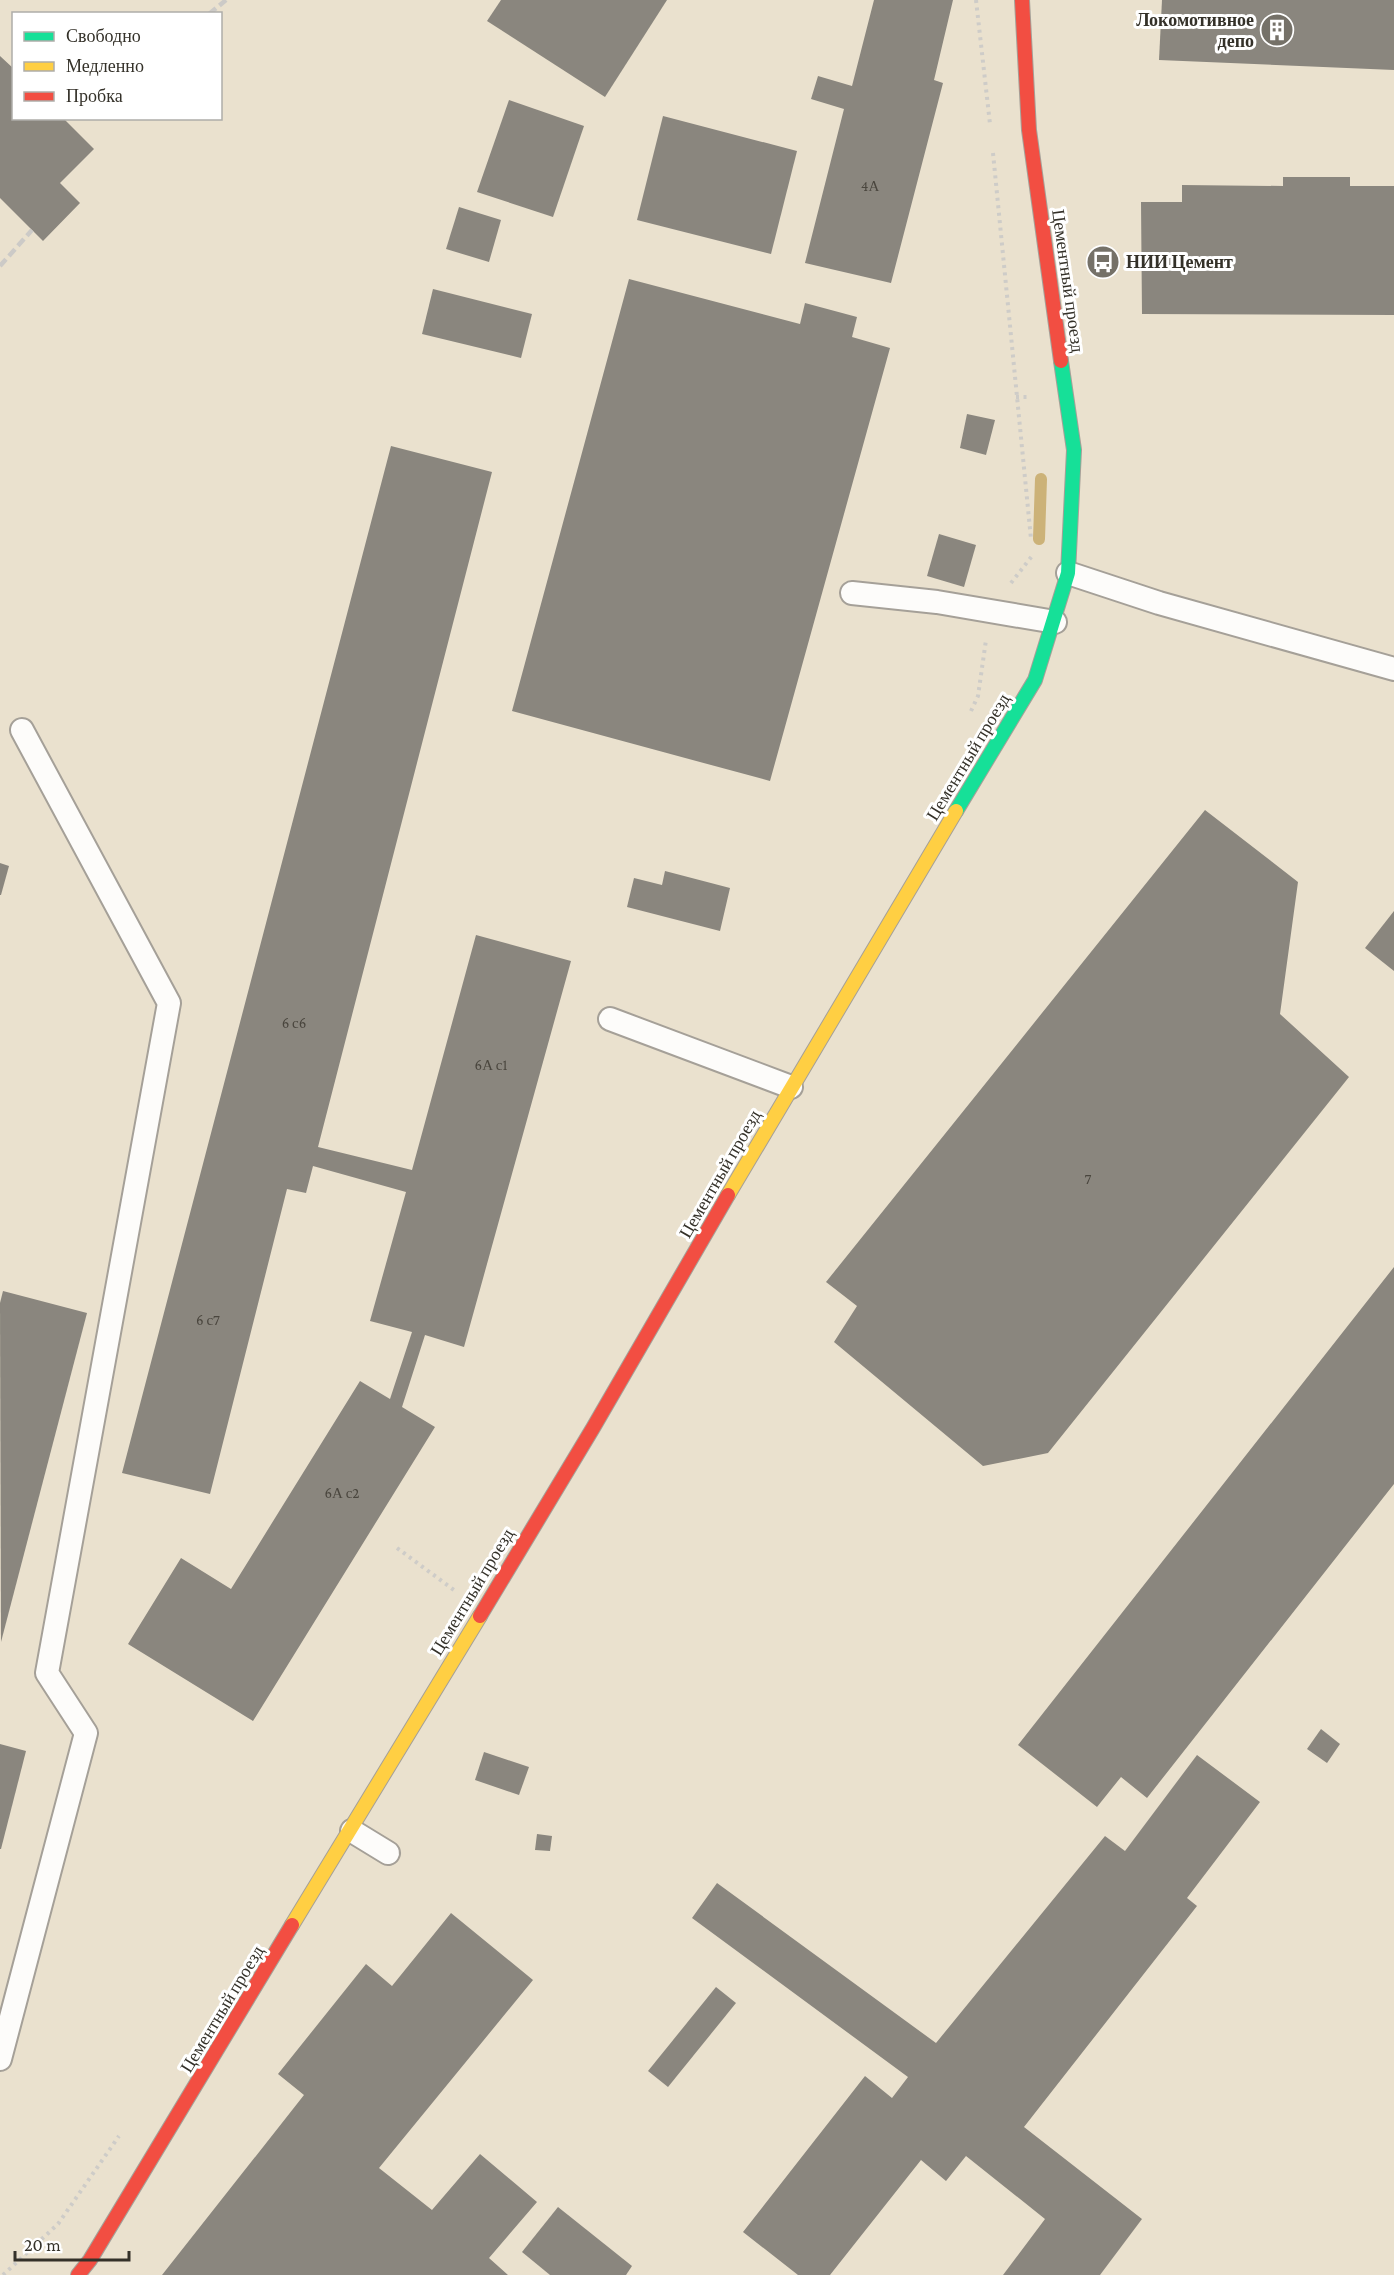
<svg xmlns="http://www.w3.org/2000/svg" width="1394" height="2275" viewBox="0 0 1394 2275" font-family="'Crimson Pro',serif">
<rect width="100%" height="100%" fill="#efe9de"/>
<path fill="#eae1ce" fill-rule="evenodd" d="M0 0H1394V2275H0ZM14 14H220V118H14Z"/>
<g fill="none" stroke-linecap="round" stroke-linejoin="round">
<polyline stroke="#ccb278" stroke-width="12" points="1039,539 1041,479"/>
</g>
<g fill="#8a867e">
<polygon points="501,0 667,0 605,97 487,21"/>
<polygon points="874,0 953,0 934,80 943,83 891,283 805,263 844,109 811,99 818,76 852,86"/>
<polygon points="1162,0 1394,0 1394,70 1159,60"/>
<polygon points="0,56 14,69 14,118 63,118 94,149 60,183 80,203 43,241 0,198"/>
<polygon points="509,100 584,126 553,217 477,192"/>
<polygon points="663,116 797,151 771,254 637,220"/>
<polygon points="1283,177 1350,177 1350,186 1394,186 1394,315 1142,314 1141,202 1182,202 1182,185 1283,186"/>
<polygon points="459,207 501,220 489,262 446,249"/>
<polygon points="629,279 800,324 805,303 857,317 852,337 890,348 770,781 512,711"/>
<polygon points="433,289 532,314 521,358 422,334"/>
<polygon points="967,414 995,420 986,455 960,448"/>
<polygon points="391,446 492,472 318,1147 412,1170 476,935 571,961 464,1347 425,1335 402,1407 435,1427 253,1721 128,1644 181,1558 231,1589 360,1381 390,1399 412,1332 370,1321 406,1192 313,1166 306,1193 287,1189 210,1494 122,1473"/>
<polygon points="939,534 976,545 964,587 927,576"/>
<polygon points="1205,810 1298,882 1280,1014 1349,1077 1048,1453 983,1466 834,1342 857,1306 826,1282"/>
<polygon points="0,863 9,866 1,895 0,895"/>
<polygon points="665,871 730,888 720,931 627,907 634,878 662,885"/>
<polygon points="1394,911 1394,971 1365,948"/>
<polygon points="1394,1267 1394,1484 1147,1798 1121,1777 1097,1807 1018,1745"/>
<polygon points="3,1291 87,1313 1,1642 0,1303"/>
<polygon points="1321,1729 1340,1744 1327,1763 1307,1749"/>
<polygon points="0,1744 26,1751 1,1849 0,1849"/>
<polygon points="484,1752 529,1767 519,1795 475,1780"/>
<polygon points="1197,1755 1260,1802 1187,1898 1197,1906 1024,2127 1142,2219 1100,2275 1003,2275 1045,2219 966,2156 946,2181 921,2160 830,2275 798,2275 743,2232 865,2076 892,2098 908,2077 692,1918 717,1883 936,2043 1105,1836 1125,1851"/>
<polygon points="537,1834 552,1836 550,1851 535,1850"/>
<polygon points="451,1913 533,1980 379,2168 432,2210 480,2154 537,2202 489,2258 508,2275 162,2275 304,2095 278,2074 366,1964 392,1986"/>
<polygon points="716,1987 736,2003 668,2087 648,2071"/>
<polygon points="558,2207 632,2266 626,2275 550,2275 522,2252"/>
</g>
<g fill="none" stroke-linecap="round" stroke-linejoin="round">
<g stroke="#a5a098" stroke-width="26">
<g id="lane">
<polyline points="1068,573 1159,603 1394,669"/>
<polyline points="852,593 937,602 1055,622"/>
<polyline points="610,1019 791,1087"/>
<polyline points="352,1831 388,1853"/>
<polyline points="0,2059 86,1733 47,1673 169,1003 22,730"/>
</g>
</g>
<g stroke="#a5a098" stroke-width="16">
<polyline id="fast" points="956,811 1035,680 1068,573 1074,450 1061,361"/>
</g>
<g stroke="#a5a098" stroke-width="16">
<g id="slow">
<polyline points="728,1195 956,811"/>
<polyline points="292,1925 480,1616"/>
</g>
</g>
<g stroke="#a5a098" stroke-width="16">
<g id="jam">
<polyline points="1022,0 1029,130 1061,361"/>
<polyline points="480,1616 593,1428 728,1195"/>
<polyline points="78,2275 90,2260 292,1925"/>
</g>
</g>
<g stroke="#ceccc8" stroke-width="4" stroke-dasharray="3 4.5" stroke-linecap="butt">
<polyline points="976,0 990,124"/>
<polyline points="993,153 1031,539"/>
<polyline points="1016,397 1030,397"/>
<polyline points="1011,583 1032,556"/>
<polyline points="971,711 978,696 986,640"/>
<polyline points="397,1548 454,1590"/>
<polyline points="3,2275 58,2224 119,2136"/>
</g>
<use href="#lane" stroke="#fdfcfa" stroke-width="22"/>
<use href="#fast" stroke="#16e098" stroke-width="14"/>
<use href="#slow" stroke="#ffcf43" stroke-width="14"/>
<use href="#jam" stroke="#f24e42" stroke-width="14"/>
<g stroke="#cccac7" stroke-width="4.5" stroke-dasharray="9 4.5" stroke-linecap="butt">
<polyline points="209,14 226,0"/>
<polyline points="0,266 32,230"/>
</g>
</g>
<defs>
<g id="building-disc" transform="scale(1.725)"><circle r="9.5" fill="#757168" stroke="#fff"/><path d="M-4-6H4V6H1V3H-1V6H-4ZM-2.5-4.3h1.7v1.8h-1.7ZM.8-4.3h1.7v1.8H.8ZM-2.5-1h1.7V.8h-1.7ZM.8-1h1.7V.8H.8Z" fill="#fff"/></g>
<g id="bus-disc" transform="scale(1.725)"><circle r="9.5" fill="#757168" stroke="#fff"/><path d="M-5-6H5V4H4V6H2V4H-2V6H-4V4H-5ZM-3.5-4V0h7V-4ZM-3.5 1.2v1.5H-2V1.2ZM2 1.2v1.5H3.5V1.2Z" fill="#fff"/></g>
</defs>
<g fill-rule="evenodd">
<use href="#building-disc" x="1277" y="30"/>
<use href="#bus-disc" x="1103" y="262"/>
</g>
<g text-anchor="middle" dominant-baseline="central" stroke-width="6" stroke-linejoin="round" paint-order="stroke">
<g font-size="15" fill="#4a463e">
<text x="870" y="186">4А</text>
<text x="294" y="1023">6 с6</text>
<text x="491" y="1065">6А с1</text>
<text x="1088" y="1179">7</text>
<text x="208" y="1320">6 с7</text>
<text x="342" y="1493">6А с2</text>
</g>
<g font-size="18" font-weight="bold" fill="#343129" stroke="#fff" text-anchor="end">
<text x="1254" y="20">Локомотивное<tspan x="1254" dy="21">депо</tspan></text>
<text x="1126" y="262" text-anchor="start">НИИ Цемент</text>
</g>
<g font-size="18" fill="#343129" stroke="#fff">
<text transform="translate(1068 281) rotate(82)">Цементный проезд</text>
<text transform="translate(968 757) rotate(-59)">Цементный проезд</text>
<text transform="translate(720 1174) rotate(-60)">Цементный проезд</text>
<text transform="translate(472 1592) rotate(-59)">Цементный проезд</text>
<text transform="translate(222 2009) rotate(-59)">Цементный проезд</text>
</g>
</g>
<rect x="12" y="12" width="210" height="108" fill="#ffffff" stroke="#aeada9" stroke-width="1.5"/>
<rect x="24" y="32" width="30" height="9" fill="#16e098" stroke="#aeada9" stroke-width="1.5"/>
<text x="66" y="42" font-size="18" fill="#343129">Свободно</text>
<rect x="24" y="62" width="30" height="9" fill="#ffcf43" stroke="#aeada9" stroke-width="1.5"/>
<text x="66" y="72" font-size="18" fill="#343129">Медленно</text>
<rect x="24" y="92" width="30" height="9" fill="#f24e42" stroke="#aeada9" stroke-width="1.5"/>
<text x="66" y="102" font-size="18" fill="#343129">Пробка</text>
<path d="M15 2251v9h114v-9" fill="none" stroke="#343129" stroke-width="3"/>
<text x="24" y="2251" font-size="18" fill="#343129" stroke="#ffffff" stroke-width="4.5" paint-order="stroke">20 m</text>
</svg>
